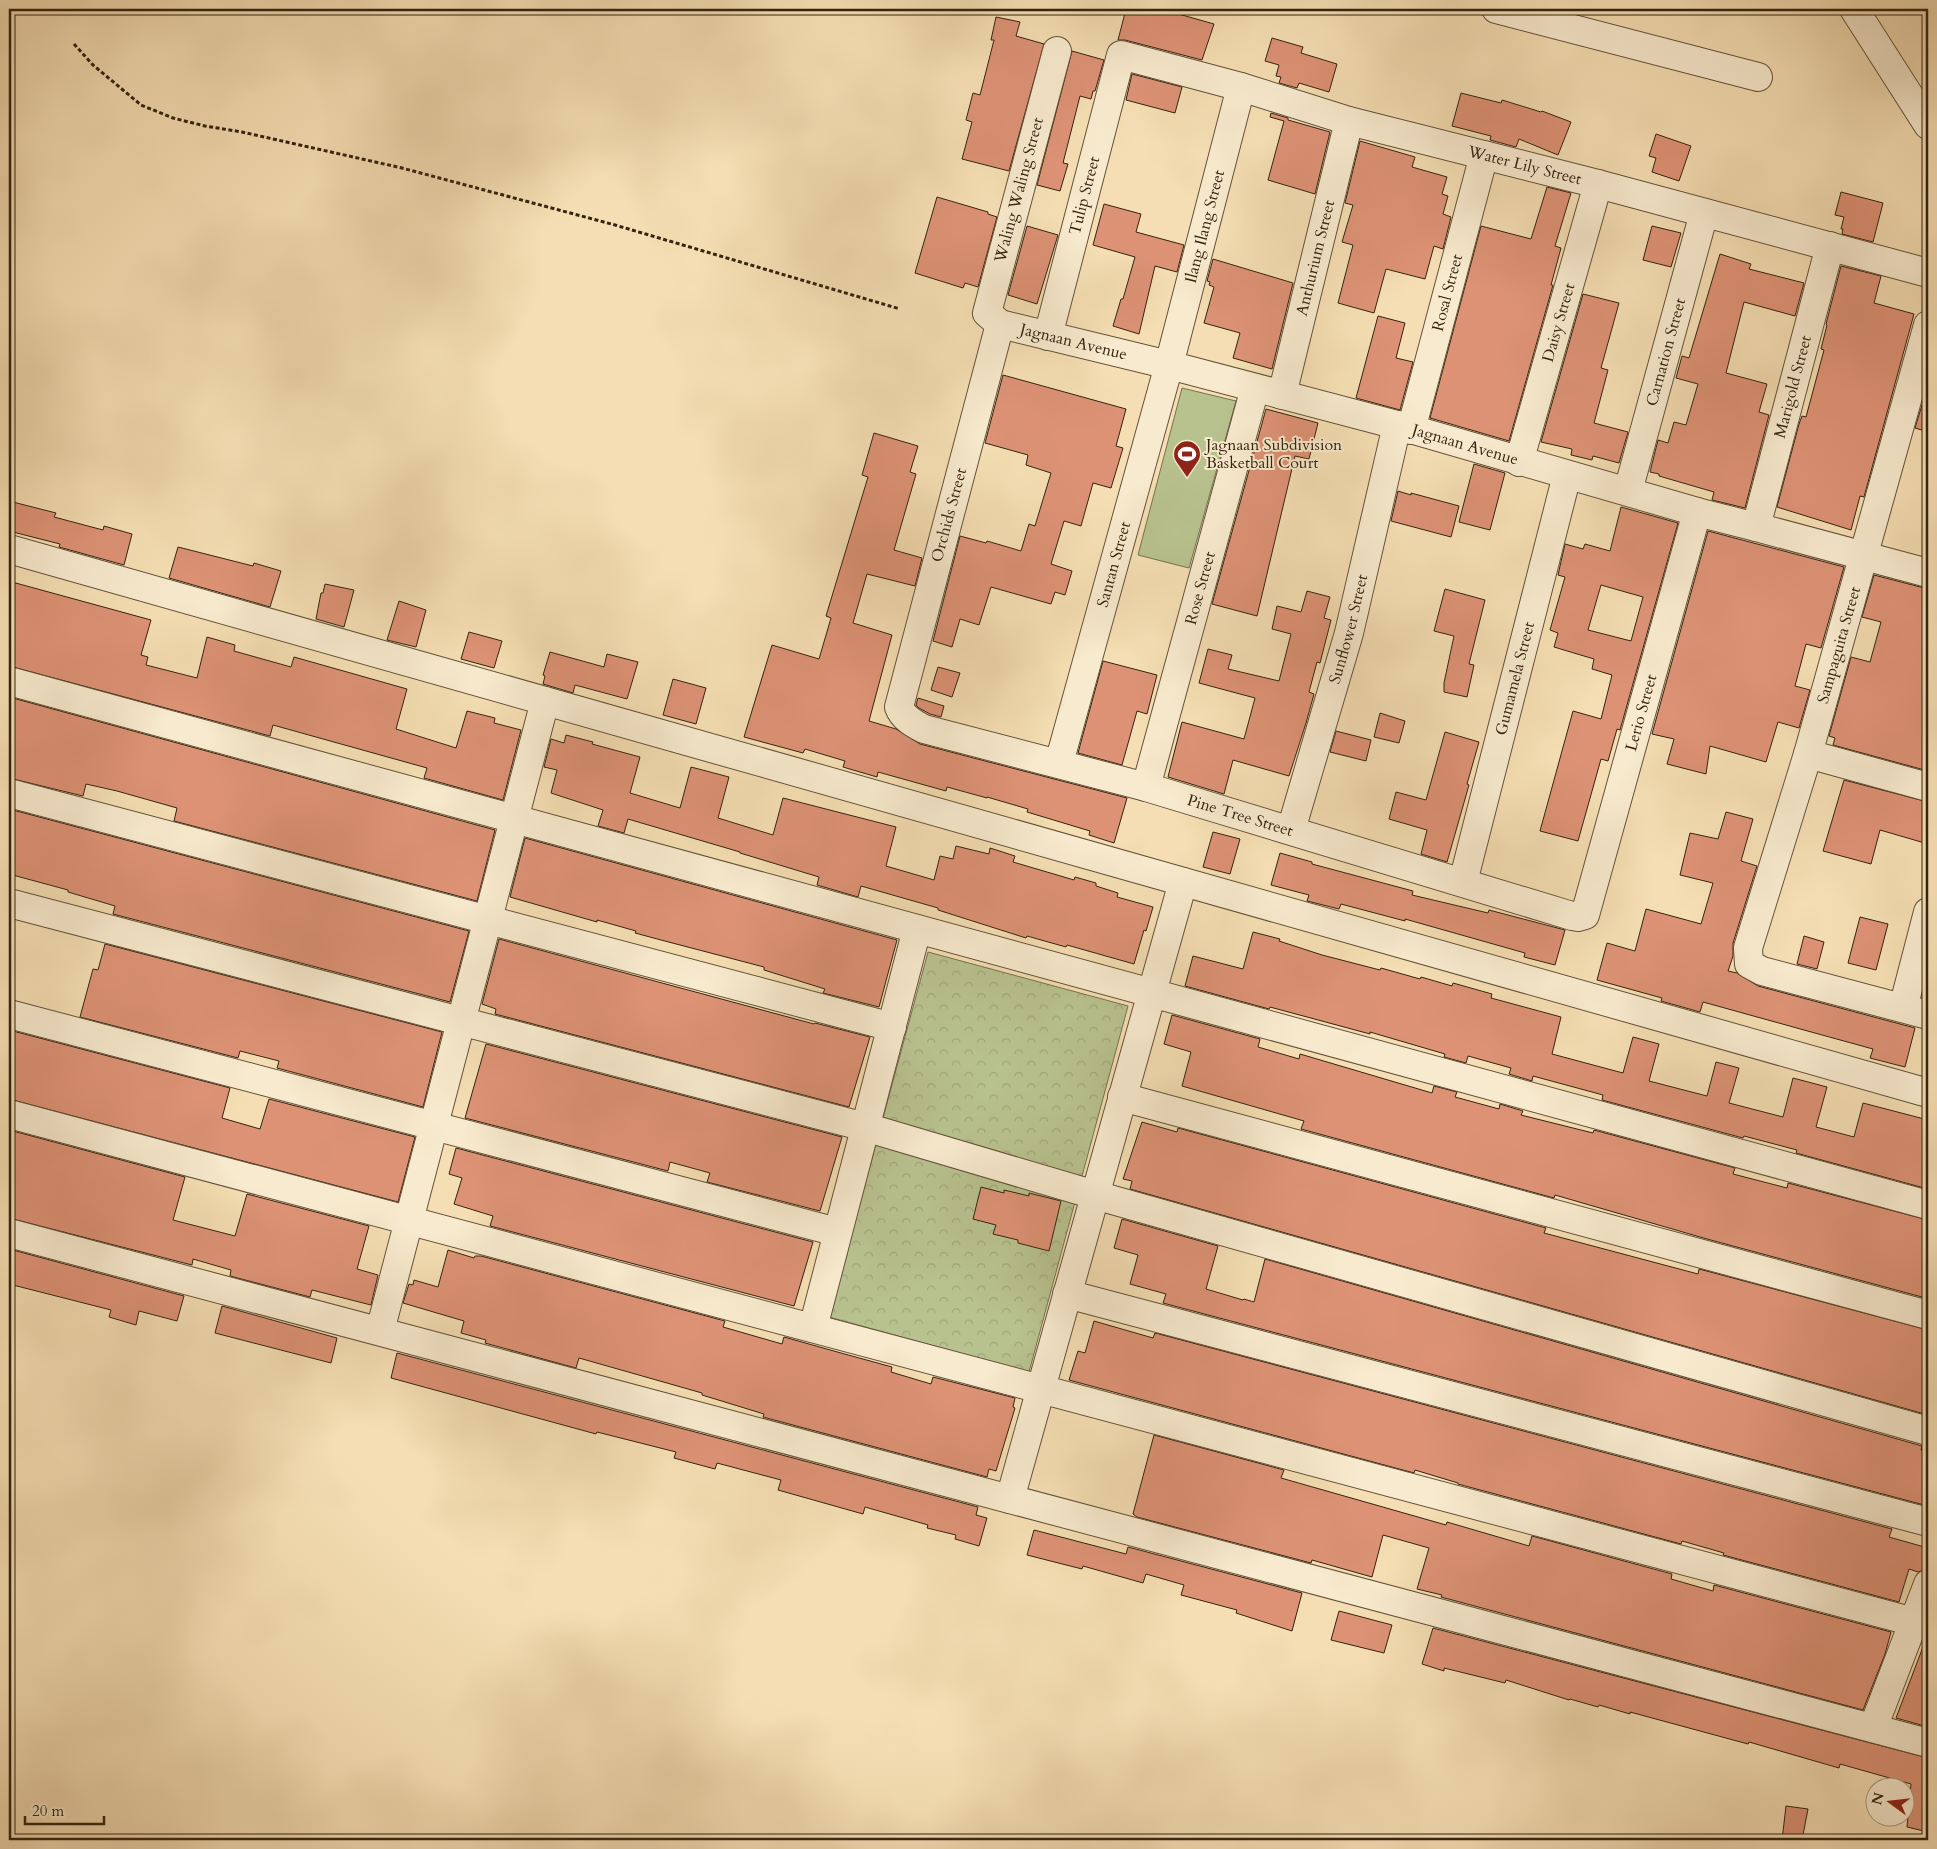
<svg xmlns="http://www.w3.org/2000/svg" width="1937" height="1849" viewBox="0 0 1937 1849" font-family="Cardo,serif">
<defs>
<pattern id="forest-crowns" width="20" height="18" patternUnits="userSpaceOnUse" patternTransform="scale(1.25)"><rect width="20" height="18" fill="#b8c28f"/><path d="M2 6a3 3 0 1 1 6 0M12 15a3 3 0 1 1 6 0" fill="none" stroke="#9fa67a"/></pattern>
</defs>
<rect width="100%" height="100%" fill="#f5deb3"/>
<filter id="stains"><feTurbulence type="fractalNoise" baseFrequency=".004" numOctaves="4"/><feColorMatrix values="0 0 0 0 .2 0 0 0 0 .09 0 0 0 0 .02 0 0 0 .5 -.17"/></filter>
<radialGradient id="worn" r=".72"><stop offset=".6" stop-color="#630" stop-opacity="0"/><stop offset="1" stop-color="#630" stop-opacity=".3"/></radialGradient>
<polygon fill="#b8c28f" stroke="#767250" points="1182,388 1236,401 1189,568 1138,555"/>
<polygon fill="url(#forest-crowns)" stroke="#767250" points="928,952 1128,1006 1029,1372 829,1317"/>
<g fill="#dd9275" stroke="#332310" fill-rule="evenodd">
<polygon points="1126,9 1161,9 1214,24 1202,60 1125,40 1118,40"/>
<polygon points="996,17 1020,22 1016,36 1044,44 1009,171 962,159 972,122 966,120 973,93 980,95 994,40 991,40"/>
<polygon points="1272,38 1303,47 1301,53 1337,64 1329,92 1299,83 1297,88 1279,83 1281,77 1276,76 1279,65 1265,61"/>
<polygon points="1072,51 1104,60 1095,91 1093,91 1091,99 1080,96 1063,163 1068,164 1060,191 1037,185"/>
<polygon points="1132,74 1182,87 1175,113 1126,100"/>
<polygon points="1461,93 1501,103 1502,100 1541,112 1542,111 1571,122 1558,155 1519,139 1516,147 1490,140 1491,136 1452,126"/>
<polygon points="1271,113 1288,118 1288,120 1330,132 1315,194 1268,180 1284,121 1270,117"/>
<polygon points="1656,134 1691,146 1679,181 1652,172 1656,158 1649,156"/>
<polygon points="1360,141 1415,157 1412,167 1447,177 1442,194 1448,196 1443,214 1451,217 1443,249 1434,246 1425,279 1386,269 1374,313 1338,303 1353,245 1342,242 1353,205 1345,203"/>
<polygon points="1547,187 1571,193 1555,246 1561,248 1551,285 1553,285 1509,441 1430,418 1481,226 1531,239"/>
<polygon points="1841,192 1883,203 1873,242 1842,234 1843,229 1841,229 1844,217 1835,215"/>
<polygon points="937,197 988,212 988,214 997,217 978,287 965,283 963,288 915,273"/>
<polygon points="1104,204 1141,214 1136,232 1184,245 1177,272 1155,266 1139,334 1113,326 1121,299 1123,299 1135,257 1093,245"/>
<polygon points="1027,226 1058,235 1037,304 1008,295"/>
<polygon points="1652,226 1681,233 1671,267 1643,260"/>
<polygon points="1720,254 1751,264 1749,269 1804,283 1795,316 1744,302 1726,373 1767,384 1759,412 1769,415 1745,508 1712,500 1714,492 1659,476 1659,474 1650,472 1658,440 1668,443 1674,422 1686,425 1698,384 1676,378 1682,356 1689,358"/>
<polygon points="1213,259 1293,283 1272,369 1233,358 1240,333 1204,323 1214,287 1209,285 1210,282 1207,281"/>
<polygon points="1841,266 1881,276 1874,303 1914,314 1864,497 1860,496 1851,530 1777,507 1799,424 1802,416 1806,417 1824,350 1821,349 1827,325 1826,324"/>
<polygon points="1583,294 1619,303 1601,368 1608,370 1594,423 1628,432 1619,463 1593,456 1592,460 1571,455 1572,449 1541,442"/>
<polygon points="1378,316 1405,323 1396,358 1413,362 1400,410 1356,398"/>
<polygon points="1003,375 1126,409 1116,446 1123,448 1111,488 1093,483 1081,526 1064,521 1051,564 1072,571 1065,595 1055,592 1051,604 991,587 979,625 960,619 952,647 933,641 960,536 986,543 987,541 1021,551 1029,524 1035,526 1051,473 1026,465 1028,455 985,443"/>
<polygon points="1922,405 1928,407 1928,432 1915,428"/>
<polygon points="1266,409 1318,423 1309,459 1295,456 1257,616 1212,604"/>
<polygon points="874,433 918,446 910,472 916,474 894,550 922,558 915,586 867,574 853,623 892,635 869,721 896,729 920,744 1127,798 1114,843 1089,835 1090,831 1027,812 1028,809 987,797 987,798 947,787 946,791 878,772 877,777 843,767 845,761 805,749 803,753 744,737 772,645 819,659 831,618 826,616 868,477 862,475"/>
<polygon points="1474,464 1505,473 1490,530 1459,522"/>
<polygon points="1398,491 1411,495 1411,493 1459,506 1451,537 1391,521"/>
<polygon points="9,501 56,513 54,517 103,530 104,526 132,534 124,565 59,547 60,544 9,531"/>
<path d="M1621 507 1678 523 1620 730 1617 729 1608 761 1601 759 1578 841 1540 831 1573 711 1601 719 1612 675 1592 669 1594 659 1554 647 1558 633 1550 630 1565 577 1558 575 1565 544 1583 549 1585 544 1610 551ZM1601 585 1643 597 1631 641 1588 630Z"/>
<polygon points="1708,531 1844,567 1821,648 1806,644 1795,686 1810,690 1799,728 1778,722 1766,762 1710,746 1706,774 1667,764 1674,739 1652,734"/>
<polygon points="178,547 253,566 254,563 281,571 270,607 169,578"/>
<polygon points="1874,575 1928,589 1928,771 1833,745 1835,738 1829,736 1851,657 1870,662 1881,622 1862,617"/>
<polygon points="12,582 151,620 141,655 148,657 146,665 197,678 207,637 235,645 234,651 291,667 294,657 407,689 396,729 456,748 467,711 495,718 494,723 521,730 503,800 424,778 427,768 273,725 270,736 9,666 9,594"/>
<polygon points="325,584 354,590 344,627 316,619 321,593 323,593"/>
<polygon points="1445,589 1485,600 1469,664 1474,665 1467,697 1444,692 1444,683 1454,636 1434,631"/>
<polygon points="1307,591 1330,597 1324,618 1331,620 1320,663 1317,662 1309,692 1314,694 1306,723 1289,776 1233,760 1224,794 1168,777 1182,722 1244,739 1255,698 1199,683 1208,649 1232,655 1228,669 1279,681 1291,634 1272,629 1277,606 1301,612"/>
<polygon points="399,601 426,610 416,647 387,640"/>
<polygon points="469,632 502,641 494,668 461,659"/>
<polygon points="550,652 604,667 607,654 638,662 627,699 575,685 573,693 543,684 545,676 543,675"/>
<polygon points="1103,661 1157,675 1147,714 1137,711 1122,765 1078,753"/>
<polygon points="938,667 960,673 952,697 931,690"/>
<polygon points="673,679 706,688 696,724 663,715"/>
<polygon points="9,697 495,830 477,901 174,821 177,808 117,791 86,784 83,796 9,778"/>
<polygon points="918,698 944,706 941,717 930,714 919,708 916,705"/>
<polygon points="1380,713 1405,721 1399,743 1374,737"/>
<polygon points="1336,731 1371,740 1366,761 1330,752"/>
<polygon points="1445,732 1479,742 1467,784 1469,785 1447,862 1421,854 1427,830 1389,819 1396,792 1426,800"/>
<polygon points="566,735 593,742 592,744 640,757 630,793 680,808 691,767 729,777 718,818 773,835 783,798 896,827 886,866 934,880 940,856 953,859 956,846 989,854 990,848 1015,856 1013,862 1074,880 1075,877 1096,883 1096,886 1118,893 1117,897 1153,907 1146,931 1144,930 1134,964 1067,945 1066,947 1027,936 1026,938 938,910 938,908 861,886 858,897 817,885 819,877 740,853 740,852 628,819 624,833 598,826 603,810 551,793 557,770 544,767 551,739 564,743"/>
<polygon points="1844,780 1928,802 1928,844 1880,830 1871,864 1823,851"/>
<polygon points="9,809 469,931 450,1002 113,914 115,906 68,892 68,890 9,874"/>
<polygon points="1726,812 1753,819 1741,861 1757,866 1733,943 1733,956 1728,971 1737,973 1758,986 1915,1028 1905,1067 1870,1058 1873,1049 1804,1030 1703,1002 1700,1012 1661,1001 1662,998 1597,980 1607,943 1635,951 1646,909 1701,924 1713,883 1680,875 1690,833 1718,839"/>
<polygon points="1213,832 1240,839 1230,874 1203,867"/>
<polygon points="525,838 897,940 879,1007 823,993 825,989 764,970 764,967 661,940 635,933 636,931 597,920 597,922 510,897"/>
<polygon points="1280,853 1312,862 1312,864 1413,891 1412,895 1488,913 1489,910 1565,930 1555,965 1524,957 1525,953 1405,919 1405,921 1341,904 1339,909 1307,901 1309,895 1271,885"/>
<polygon points="1860,917 1888,924 1876,970 1848,963"/>
<polygon points="1253,932 1280,939 1279,941 1322,955 1380,970 1381,968 1420,979 1421,977 1452,986 1453,983 1492,994 1491,998 1561,1017 1552,1054 1623,1073 1633,1037 1659,1044 1649,1081 1707,1096 1716,1062 1739,1068 1729,1103 1783,1117 1793,1078 1827,1087 1816,1127 1854,1137 1863,1103 1928,1120 1928,1189 1796,1153 1797,1150 1744,1136 1743,1138 1602,1100 1603,1095 1533,1076 1532,1081 1509,1074 1511,1068 1468,1056 1466,1063 1444,1057 1445,1054 1370,1032 1370,1034 1270,1007 1269,1009 1185,986 1193,956 1243,969"/>
<polygon points="1804,936 1824,942 1817,969 1797,964"/>
<polygon points="499,939 814,1024 815,1023 870,1037 849,1107 495,1014 496,1009 482,1004"/>
<polygon points="105,944 442,1032 423,1107 277,1068 279,1061 240,1051 238,1058 80,1017 93,969 98,970"/>
<polygon points="1172,1015 1260,1039 1258,1047 1299,1059 1300,1054 1432,1093 1434,1086 1457,1092 1455,1097 1499,1109 1500,1104 1523,1111 1521,1115 1593,1133 1594,1130 1735,1168 1733,1174 1787,1188 1788,1183 1928,1220 1928,1275 1922,1297 1707,1239 1555,1195 1554,1198 1301,1129 1304,1121 1182,1086 1191,1052 1164,1044"/>
<polygon points="9,1030 230,1088 222,1118 260,1129 269,1099 415,1137 398,1202 9,1099"/>
<polygon points="486,1044 842,1137 820,1211 707,1182 710,1173 670,1162 668,1171 465,1118"/>
<polygon points="1142,1122 1177,1132 1178,1128 1546,1228 1544,1233 1698,1274 1699,1269 1928,1330 1928,1415 1130,1189 1132,1181 1123,1179"/>
<polygon points="9,1130 185,1177 173,1220 235,1236 247,1194 369,1226 357,1269 378,1275 371,1305 312,1290 310,1297 230,1276 231,1270 193,1259 192,1265 9,1218"/>
<polygon points="456,1148 813,1242 794,1306 490,1226 493,1216 454,1204 462,1178 449,1174"/>
<polygon points="981,1187 1004,1193 1004,1190 1029,1196 1029,1193 1061,1201 1049,1251 1018,1243 1018,1240 993,1234 996,1225 973,1219"/>
<polygon points="1122,1219 1218,1246 1206,1289 1243,1300 1244,1299 1254,1302 1265,1259 1922,1446 1921,1450 1928,1452 1928,1506 1163,1303 1166,1294 1130,1284 1138,1255 1114,1248"/>
<polygon points="9,1249 184,1296 177,1321 139,1311 136,1325 109,1317 111,1310 9,1284"/>
<polygon points="448,1250 474,1258 475,1256 481,1256 725,1321 723,1327 782,1344 784,1337 841,1353 892,1367 891,1372 931,1384 933,1377 1015,1398 1013,1407 1015,1408 996,1471 989,1469 987,1477 763,1417 764,1414 702,1395 702,1393 579,1358 576,1368 485,1343 486,1340 461,1333 464,1321 403,1303 409,1284 413,1285 414,1280 438,1287"/>
<polygon points="222,1306 337,1338 331,1363 215,1333"/>
<polygon points="1094,1321 1153,1338 1155,1333 1892,1529 1889,1537 1928,1548 1928,1569 1918,1572 1909,1569 1899,1602 1723,1555 1724,1553 1682,1541 1681,1544 1458,1484 1458,1483 1415,1470 1414,1473 1069,1380 1078,1351 1085,1353"/>
<polygon points="397,1353 978,1507 976,1515 987,1518 979,1546 955,1539 956,1535 927,1528 928,1525 865,1507 863,1514 778,1490 781,1480 717,1463 715,1469 674,1458 676,1452 597,1432 596,1434 391,1378"/>
<polygon points="1154,1435 1284,1470 1281,1478 1446,1525 1447,1522 1529,1546 1532,1536 1672,1574 1671,1579 1713,1591 1714,1585 1891,1632 1885,1654 1863,1710 1441,1597 1442,1595 1417,1589 1429,1548 1383,1535 1372,1577 1312,1560 1311,1563 1137,1517 1133,1514"/>
<polygon points="1034,1530 1126,1554 1128,1547 1302,1593 1292,1631 1236,1613 1237,1610 1181,1595 1184,1585 1146,1574 1143,1583 1083,1566 1082,1569 1027,1555"/>
<polygon points="1339,1611 1392,1625 1384,1653 1331,1640"/>
<polygon points="1433,1628 1928,1758 1928,1832 1907,1827 1911,1784 1840,1764 1839,1768 1749,1742 1748,1744 1630,1712 1630,1714 1599,1705 1598,1707 1570,1699 1569,1700 1506,1680 1505,1683 1444,1668 1444,1671 1422,1664"/>
<polygon points="1926,1639 1928,1640 1928,1727 1896,1718"/>
<polygon points="1786,1806 1808,1809 1802,1840 1782,1840"/>
</g>
<g fill="none" stroke-linecap="round" stroke-linejoin="round">
<g stroke="#645239" stroke-width="30">
<g id="street">
<polyline points="1496,9 1758,77"/>
<polyline points="1854,9 1928,125"/>
<path id="s1" d="M1057 51 987 313 1000 324 1169 365 1397 425 1697 512 1756 527 1928 573"/>
<path id="s2" d="M1000 324 899 707C903 718 914 724 924 729L1146 787 1572 916 1578 917 1585 915 1697 512"/>
<polyline points="1928,325 1808,754 1748,948 1749,964 1762,971 1928,1015"/>
<path id="s3" d="M1048 336 1121 55 1241 87 1349 121 1598 184 1928 273"/>
<path id="s4" d="M1282 395 1349 121"/>
<path id="s5" d="M1411 430 1484 155"/>
<path id="s6" d="M1519 462 1598 184"/>
<path id="s7" d="M1628 491 1704 213"/>
<path id="s8" d="M1756 527 1830 246"/>
<polyline points="9,549 1928,1093"/>
<polyline points="9,681 1928,1205"/>
<polyline points="1808,754 1928,787"/>
<path id="s9" d="M1059 763 1169 365 1241 87"/>
<path id="s10" d="M1146 787 1255 388"/>
<polyline points="9,793 892,1027"/>
<path id="s11" d="M1291 830 1349 633 1397 425"/>
<path id="s12" d="M1463 882 1567 475"/>
<polyline points="9,903 865,1127 1095,1195 1928,1431"/>
<polyline points="1903,1008 1928,912"/>
<polyline points="9,1014 837,1232"/>
<polyline points="1122,1097 1928,1315"/>
<polyline points="9,1114 1914,1622"/>
<polyline points="9,1233 1928,1743"/>
<polyline points="1067,1294 1928,1522"/>
<polyline points="813,1328 917,929"/>
<polyline points="380,1331 545,701"/>
<polyline points="1010,1499 1183,882"/>
<polyline points="1873,1728 1928,1584"/>
</g>
</g>
<polyline stroke="#332310" stroke-width="3" stroke-dasharray="4 2.5" stroke-linecap="butt" points="74,44 93,65 141,105 173,118 205,126 242,132 402,168 615,225 900,309"/>
<use href="#street" stroke="#f8eace" stroke-width="28"/>
</g>
<defs>
<g id="stadium-pin" transform="scale(1.4375)"><path d="M0 17L-7.5 6A9.5 9.5 0 1 1 7.5 6Z" fill="#8f2418" stroke="#f8eace"/><path d="M0-5a6.5 5 0 1 0 0 10a6.5 5 0 1 0 0-10ZM-3.5-1.8h7v3.6h-7Z" fill="#fff"/></g>
</defs>
<g fill-rule="evenodd">
<use href="#stadium-pin" x="1187" y="454"/>
</g>
<g text-anchor="middle" dominant-baseline="central" stroke-width="4" stroke-linejoin="round" paint-order="stroke">
<g font-size="16" fill="#332310" stroke="#f8eace">
<text stroke="none"><textPath href="#s3" startOffset="709">Water Lily Street</textPath></text>
<text transform="translate(1019 190) rotate(-75)">Waling Waling Street</text>
<text stroke="none"><textPath href="#s3" startOffset="145">Tulip Street</textPath></text>
<text stroke="none"><textPath href="#s9" startOffset="556">Ilang Ilang Street</textPath></text>
<text stroke="none"><textPath href="#s4" startOffset="141">Anthurium Street</textPath></text>
<text stroke="none"><textPath href="#s5" startOffset="142">Rosal Street</textPath></text>
<text stroke="none"><textPath href="#s6" startOffset="145">Daisy Street</textPath></text>
<text stroke="none"><textPath href="#s1" startOffset="364">Jagnaan Avenue</textPath></text>
<text stroke="none"><textPath href="#s7" startOffset="144">Carnation Street</textPath></text>
<text stroke="none"><textPath href="#s8" startOffset="145">Marigold Street</textPath></text>
<text stroke="none"><textPath href="#s1" startOffset="769">Jagnaan Avenue</textPath></text>
<text transform="translate(949 515) rotate(-75)">Orchids Street</text>
<text stroke="none"><textPath href="#s9" startOffset="206">Santan Street</textPath></text>
<text stroke="none"><textPath href="#s10" startOffset="206">Rose Street</textPath></text>
<text stroke="none"><textPath href="#s11" startOffset="209">Sunflower Street</textPath></text>
<text transform="translate(1839 645) rotate(-74)">Sampaguita Street</text>
<text stroke="none"><textPath href="#s12" startOffset="210">Gumamela Street</textPath></text>
<text stroke="none"><textPath href="#s2" startOffset="1328">Lerio Street</textPath></text>
<text stroke="none"><textPath href="#s2" startOffset="758">Pine Tree Street</textPath></text>
</g>
<g font-size="16" fill="#332310" stroke="#f8eace" text-anchor="start">
<text x="1206" y="445">Jagnaan Subdivision<tspan x="1206" dy="18">Basketball Court</tspan></text>
</g>
</g>
<rect width="1937" height="1849" fill="none" stroke="#f5deb3" stroke-width="30"/>
<rect x="10" y="10" width="1917" height="1829" fill="none" stroke="#332310" stroke-width="2.5"/>
<rect x="15" y="15" width="1907" height="1819" fill="none" stroke="#332310"/>
<g transform="translate(1890 1802) rotate(285)"><circle r="24" fill="#f8eace" stroke="#a99a82"/>
<path d="M0-4L9 19L0 12L-9 19Z" fill="#8f2418"/>
<text y="-8" font-size="14" font-weight="bold" text-anchor="middle" fill="#332310">N</text>
</g>
<path d="M25 1816v8h79v-8" fill="none" stroke="#332310" stroke-width="2.5"/>
<text x="32" y="1816" font-size="15" fill="#332310" stroke="#f8eace" stroke-width="4" paint-order="stroke">20 m</text>
<rect width="100%" height="100%" filter="url(#stains)"/>
<rect width="100%" height="100%" fill="url(#worn)"/>
</svg>
